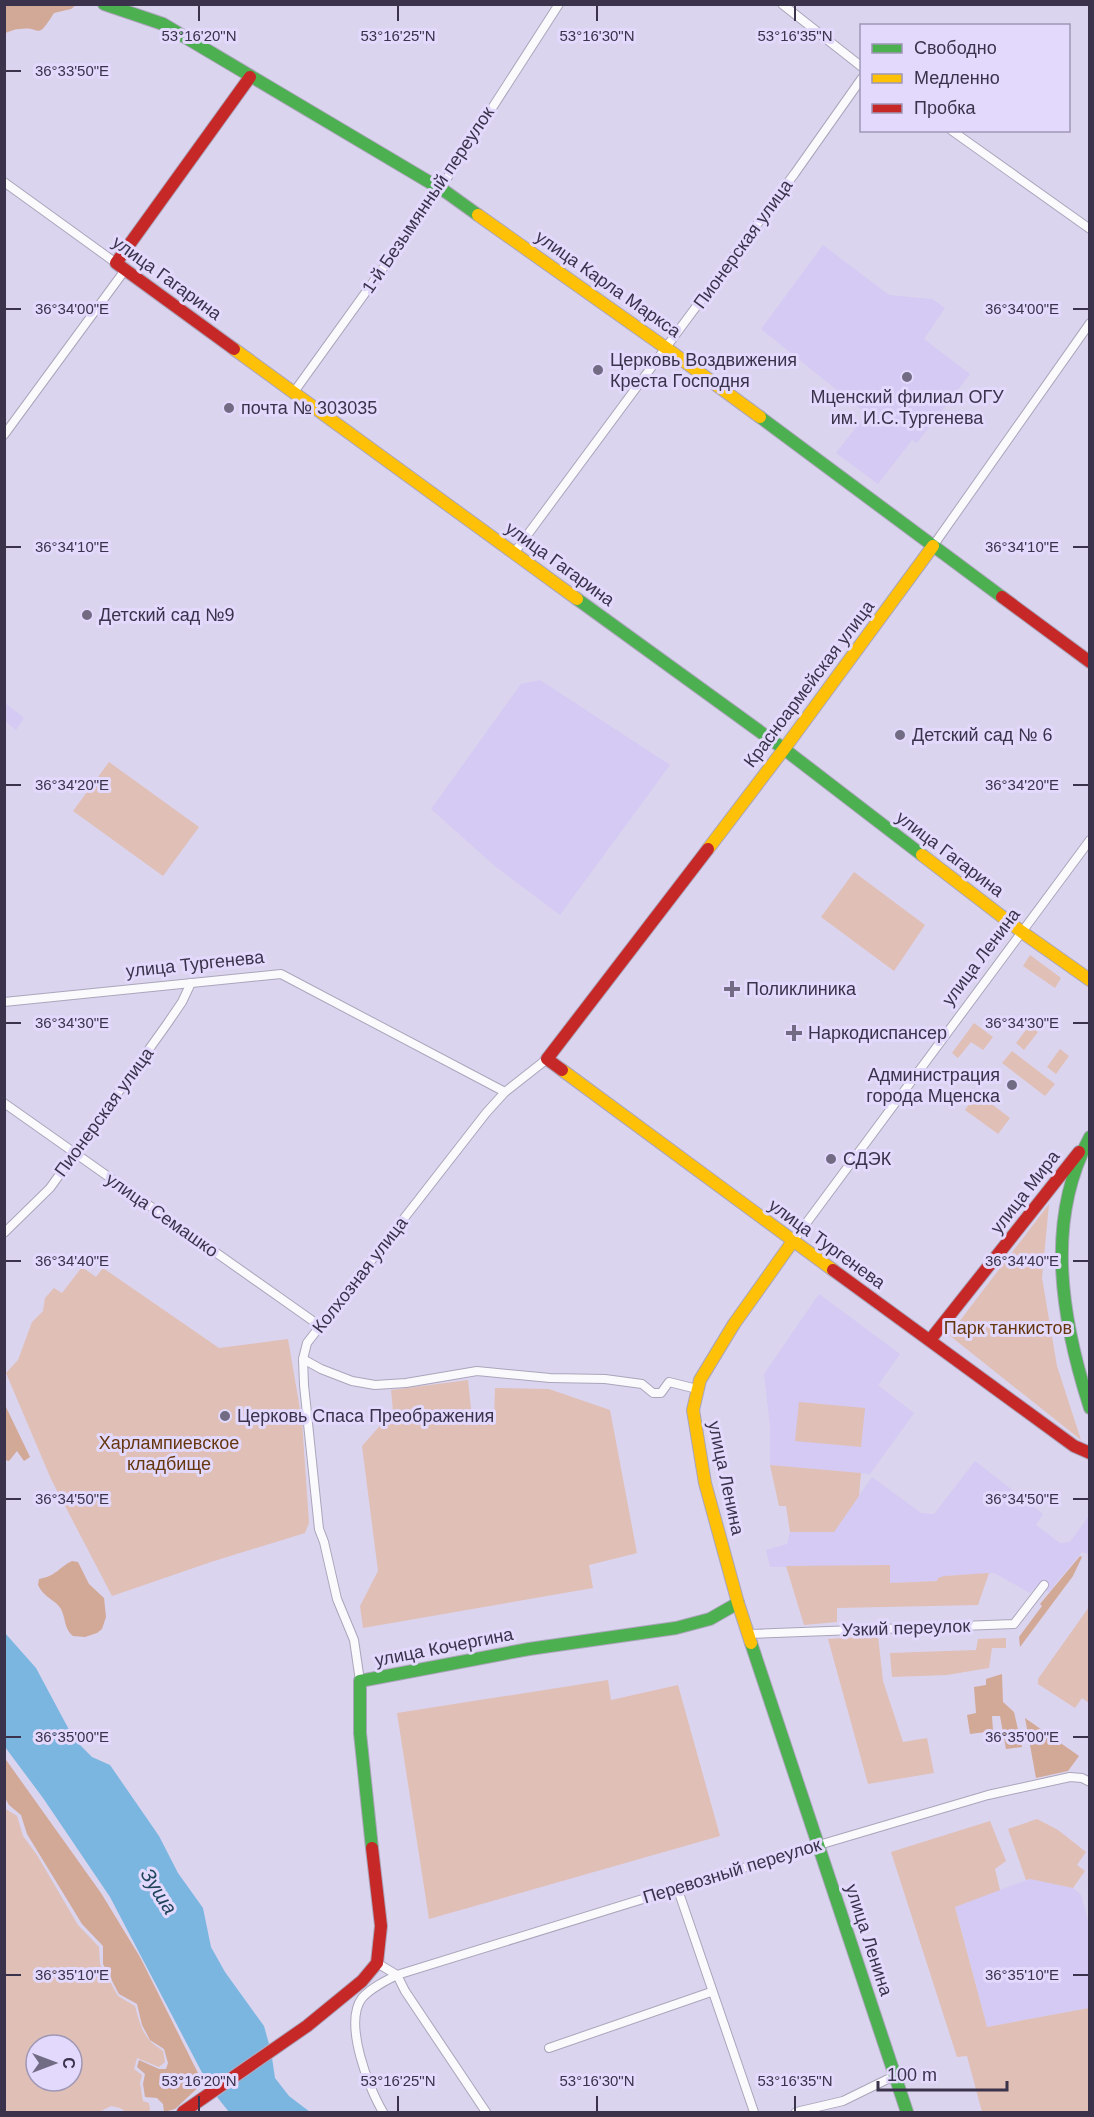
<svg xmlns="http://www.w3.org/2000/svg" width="1094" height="2117" viewBox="0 0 1094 2117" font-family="Arial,sans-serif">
<rect width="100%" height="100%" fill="#dbd4ee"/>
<g fill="#d4caf3">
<polygon points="823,245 889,295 932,299 945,308 924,339 970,374 917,443 912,440 878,484 836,453 864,417 863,411 761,329"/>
<polygon points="540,680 670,765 560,915 496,867 431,809 521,684"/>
<polygon points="5,703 24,718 16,730 5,721"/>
<polygon points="819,1294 900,1354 878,1385 914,1413 870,1474 770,1465 770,1425 764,1374"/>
<polygon points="975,1461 1043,1514 1036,1525 1060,1543 1070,1542 1089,1516 1089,1554 1082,1552 1049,1592 1037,1586 1030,1593 994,1573 944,1576 938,1581 890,1583 890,1565 770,1567 766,1550 787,1544 790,1532 834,1532 872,1477 921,1513 934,1514"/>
<polygon points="1030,1879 1073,1888 1081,1895 1089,1925 1089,2008 987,2027 955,1906"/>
</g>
<g fill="#e0bfb6" fill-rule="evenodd">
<polygon points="109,762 199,827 163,876 73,811"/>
<polygon points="854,872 925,925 894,971 821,917"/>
<polygon points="1030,955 1061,978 1055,988 1023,966"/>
<polygon points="974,1023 993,1037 983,1050 971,1042 958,1058 952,1053"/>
<polygon points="1029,1026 1038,1032 1024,1050 1016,1043"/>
<polygon points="1060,1049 1069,1056 1056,1074 1047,1067"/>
<polygon points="1012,1051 1055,1084 1045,1096 1002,1063"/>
<polygon points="977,1093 1010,1118 998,1134 965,1110"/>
<polygon points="1049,1204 1042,1278 1057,1366 1081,1440 949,1335"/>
<polygon points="82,1267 96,1277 103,1268 219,1348 288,1339 302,1421 309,1523 305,1533 211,1562 112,1596 51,1479 6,1373 18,1360 32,1322 43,1311 45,1298 54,1288 62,1293"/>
<polygon points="468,1380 472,1418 494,1418 495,1388 549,1389 610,1410 637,1553 589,1565 593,1588 363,1628 360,1606 378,1571 362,1446 393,1411 391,1390"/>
<polygon points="799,1402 865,1408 861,1447 795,1441"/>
<polygon points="770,1465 861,1473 859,1496 834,1532 790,1532 786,1506 779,1506"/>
<polygon points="890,1565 890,1583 937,1581 938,1578 944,1576 989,1573 978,1605 837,1608 837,1622 804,1625 786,1566"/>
<polygon points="1089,1607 1089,1703 1082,1698 1075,1708 1038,1684 1038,1679"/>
<polygon points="878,1636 883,1681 903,1742 927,1738 934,1773 868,1784 828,1639"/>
<polygon points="1006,1638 1006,1648 992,1648 989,1668 947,1675 892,1677 890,1653 976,1650 978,1639"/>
<polygon points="608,1680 611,1700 678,1685 720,1836 429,1919 397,1713"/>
<path d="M4 1808 17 1816 23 1836 37 1855 78 1925 99 1947 100 1964 118 1996 135 2006C141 2028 143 2038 163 2051L165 2062 159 2067 137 2058 134 2069 142 2075 140 2083 143 2101 149 2103 150 2110 148 2112H126L120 2108 111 2106 99 2112H5ZM36 2045H72V2081H36Z"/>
<polygon points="1037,1819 1058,1830 1086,1852 1077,1865 1085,1871 1073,1888 1030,1879 1026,1880 1008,1829"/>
<polygon points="990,1821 1006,1861 995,1869 1000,1890 955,1907 987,2027 1089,2008 1089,2112 982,2112 967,2056 957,2057 891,1852"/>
</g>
<g fill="#d2a897">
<path d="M4 5 76 4V5L71 9 54 13C35 43 43 25 19 29 14 29 9 32 5 33Z"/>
<polygon points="5,1405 30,1457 24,1461 17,1451 9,1461 5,1460"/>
<polygon points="1080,1556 1082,1557 1073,1576 1020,1647 1019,1637 1042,1606 1040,1604"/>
<path d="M72 1561 78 1562 89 1584 104 1598 106 1617 102 1629 97 1633 85 1637 73 1636C64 1629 66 1619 61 1609 56 1600 44 1598 38 1585L39 1579C57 1576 59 1567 72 1561Z"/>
<polygon points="1002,1674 1003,1702 1014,1712 1022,1747 1006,1749 1000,1716 992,1716 993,1731 970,1734 967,1715 976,1713 974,1687 986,1685 986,1679"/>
<polygon points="1025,1718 1079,1756 1068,1771 1036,1778"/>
<polygon points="4,1757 101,1893 140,1957 203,2083 175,2109 164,2112 163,2104 157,2098 145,2097 143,2084 145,2074 137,2067 139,2060 159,2069 166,2069 168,2063 164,2049 150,2040 142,2025 137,2004 119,1994 103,1964 103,1946 82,1924 27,1834 21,1815 9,1805 5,1798"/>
</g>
<g fill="#7bb6e1">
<polygon points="5,1633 36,1668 74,1739 92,1757 110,1765 159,1836 178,1873 203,1908 211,1947 225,1972 264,2026 269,2044 209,2086 110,1897 43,1798 5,1747"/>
<polygon points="272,2058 275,2078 289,2096 310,2112 229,2112 217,2097"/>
</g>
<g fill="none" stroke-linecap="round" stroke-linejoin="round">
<g stroke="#aba5bb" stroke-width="10">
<g id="street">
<polyline points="782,4 862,67"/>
<polyline points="951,130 1090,229"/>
<polyline points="4,182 116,263"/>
<polyline points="294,392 440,189 559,4"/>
<polyline points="4,435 125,270"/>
<polyline points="933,546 1090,323"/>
<polyline points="514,553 795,173 862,78"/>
<polyline points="4,1002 281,974 505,1092"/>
<polyline points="4,1103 320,1326"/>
<polyline points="4,1233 50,1188 167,1024 182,1002 191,983"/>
<polyline points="793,1241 1090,840"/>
<polyline points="303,1359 321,1369 352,1381 375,1385 406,1383 477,1371 550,1378 605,1379 642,1384 653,1393 661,1393 669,1382 697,1389"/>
<polyline points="748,1634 1014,1624 1044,1585"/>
<polyline points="360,1681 354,1640 337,1599 324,1542 319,1529 304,1385 303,1359 307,1343 486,1113 505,1092 547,1059"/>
<polyline points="677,1887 754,2112"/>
<polyline points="377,1963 397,1975 405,1991 486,2112"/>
<polyline points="549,2048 711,1992"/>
<path d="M383 2112C369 2089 343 2023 362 1998 371 1988 385 1981 397 1975L785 1855 988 1795 1070 1777 1082 1778 1090 1782"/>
<polyline points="796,2112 843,2101 894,2076"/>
</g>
</g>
<g stroke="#aba5bb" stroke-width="14">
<g id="fast">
<polyline points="104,4 163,24 446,192 478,215"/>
<polyline points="760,417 1002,597"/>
<polyline points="577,599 784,749 922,855"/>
<path d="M1090 1137C1044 1221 1062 1321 1090 1408"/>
<polyline points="751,1643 907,2112"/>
<polyline points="372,1848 360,1733 360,1681 529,1649 676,1628 710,1619 738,1603"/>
</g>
</g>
<g stroke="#aba5bb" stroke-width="14">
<g id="slow">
<polyline points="478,215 666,348 760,417"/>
<polyline points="234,349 577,599"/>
<polyline points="708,849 784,749 933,546"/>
<polyline points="922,855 1022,932 1090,980"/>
<polyline points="562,1070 833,1270"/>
<polyline points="751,1643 738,1603 705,1483 693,1410 700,1380 734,1324 793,1241"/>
</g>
</g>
<g stroke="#aba5bb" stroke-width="14">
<g id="jam">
<polyline points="234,349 116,263 250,77"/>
<polyline points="1002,597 1090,662"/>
<polyline points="562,1070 547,1059 708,849"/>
<polyline points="833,1270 1074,1446 1090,1453"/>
<polyline points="930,1340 1079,1152"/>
<polyline points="183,2112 307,2026 362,1981 377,1963 381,1926 372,1848"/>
</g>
</g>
<use href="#street" stroke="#faf9fc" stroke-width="8"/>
<use href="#fast" stroke="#4caf50" stroke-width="12"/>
<use href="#slow" stroke="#ffc107" stroke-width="12"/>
<use href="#jam" stroke="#c62828" stroke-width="12"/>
</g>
<path fill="none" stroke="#3a334b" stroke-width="2" d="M199 6V21M398 6V21M597 6V21M795 6V21M6 71H21M6 309H21M1073 309H1088M6 547H21M1073 547H1088M6 785H21M1073 785H1088M6 1023H21M1073 1023H1088M6 1261H21M1073 1261H1088M6 1499H21M1073 1499H1088M6 1737H21M1073 1737H1088M6 1975H21M1073 1975H1088M199 2096V2111M398 2096V2111M597 2096V2111M795 2096V2111"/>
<g fill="#726b84" stroke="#e2d9fd" stroke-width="2">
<circle cx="598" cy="370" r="6"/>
<circle cx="907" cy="377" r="6"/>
<circle cx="229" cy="408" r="6"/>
<circle cx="87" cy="615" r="6"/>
<circle cx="900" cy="735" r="6"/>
<path d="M729 980h6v6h6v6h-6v6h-6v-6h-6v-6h6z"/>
<path d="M791 1024h6v6h6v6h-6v6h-6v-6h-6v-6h6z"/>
<circle cx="1012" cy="1085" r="6"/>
<circle cx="831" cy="1159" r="6"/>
<circle cx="225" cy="1416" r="6"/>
</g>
<g text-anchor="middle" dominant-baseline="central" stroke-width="6" stroke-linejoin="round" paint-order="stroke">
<g font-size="18" fill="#3a334b" stroke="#e2d9fd">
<text transform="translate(428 200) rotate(-56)">1-й Безымянный переулок</text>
<text transform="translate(743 244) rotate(-54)">Пионерская улица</text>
<text transform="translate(167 278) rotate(36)">улица Гагарина</text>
<text transform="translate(608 284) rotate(35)">улица Карла Маркса</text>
<text transform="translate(560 564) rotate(36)">улица Гагарина</text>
<text transform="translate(809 684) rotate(-53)">Красноармейская улица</text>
<text transform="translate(950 854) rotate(37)">улица Гагарина</text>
<text transform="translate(981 957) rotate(-53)">улица Ленина</text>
<text transform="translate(195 964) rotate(-6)">улица Тургенева</text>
<text transform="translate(104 1112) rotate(-54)">Пионерская улица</text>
<text transform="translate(1025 1192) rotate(-52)">улица Мира</text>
<text transform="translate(162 1215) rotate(35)">улица Семашко</text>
<text transform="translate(827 1244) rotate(36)">улица Тургенева</text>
<text transform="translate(360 1275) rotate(-52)">Колхозная улица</text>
<text transform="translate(726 1478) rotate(78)">улица Ленина</text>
<text transform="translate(906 1628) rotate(-2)">Узкий переулок</text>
<text transform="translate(444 1647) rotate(-11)">улица Кочергина</text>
<text transform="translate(732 1871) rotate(-17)">Перевозный переулок</text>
<text transform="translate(869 1940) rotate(72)">улица Ленина</text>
</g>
<g font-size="18" fill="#3a334b" stroke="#e2d9fd" text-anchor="start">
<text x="610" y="360">Церковь Воздвижения<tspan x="610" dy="21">Креста Господня</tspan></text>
<text x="907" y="397" text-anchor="middle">Мценский филиал ОГУ<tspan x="907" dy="21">им. И.С.Тургенева</tspan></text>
<text x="241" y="408">почта № 303035</text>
<text x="99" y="615">Детский сад №9</text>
<text x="912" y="735">Детский сад № 6</text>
<text x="746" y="989">Поликлиника</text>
<text x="808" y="1033">Наркодиспансер</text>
<text x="1000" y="1075" text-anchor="end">Администрация<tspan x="1000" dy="21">города Мценска</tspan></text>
<text x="843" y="1159">СДЭК</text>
<text x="237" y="1416">Церковь Спаса Преображения</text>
</g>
<g font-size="18" fill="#66370e" stroke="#e2d9fd">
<text x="1008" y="1328">Парк танкистов</text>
<text x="169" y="1443">Харлампиевское<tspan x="169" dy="21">кладбище</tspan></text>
</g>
<g font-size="20" font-style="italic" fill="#1f445a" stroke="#e2d9fd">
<text transform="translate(159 1891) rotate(58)">Зуша</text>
</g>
</g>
<g font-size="15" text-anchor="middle" fill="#3a334b" stroke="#e2d9fd" stroke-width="6" stroke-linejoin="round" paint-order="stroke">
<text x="199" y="41">53°16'20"N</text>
<text x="398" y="41">53°16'25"N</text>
<text x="597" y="41">53°16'30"N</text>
<text x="795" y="41">53°16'35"N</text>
<text x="72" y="76">36°33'50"E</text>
<text x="1022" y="314">36°34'00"E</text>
<text x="72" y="314">36°34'00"E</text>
<text x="72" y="552">36°34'10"E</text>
<text x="1022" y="552">36°34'10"E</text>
<text x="72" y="790">36°34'20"E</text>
<text x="1022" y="790">36°34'20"E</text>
<text x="72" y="1028">36°34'30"E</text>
<text x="1022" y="1028">36°34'30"E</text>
<text x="72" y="1266">36°34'40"E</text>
<text x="1022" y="1266">36°34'40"E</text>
<text x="72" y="1504">36°34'50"E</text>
<text x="1022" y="1504">36°34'50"E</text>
<text x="72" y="1742">36°35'00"E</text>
<text x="1022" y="1742">36°35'00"E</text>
<text x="72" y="1980">36°35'10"E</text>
<text x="1022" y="1980">36°35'10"E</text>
<text x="199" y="2086">53°16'20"N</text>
<text x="398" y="2086">53°16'25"N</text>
<text x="597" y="2086">53°16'30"N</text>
<text x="795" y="2086">53°16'35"N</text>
</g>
<rect width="1094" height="2117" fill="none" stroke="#3a334b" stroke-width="12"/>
<rect x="860" y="24" width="210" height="108" fill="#e2d9fd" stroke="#9f97b6" stroke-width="1.5"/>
<rect x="872" y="44" width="30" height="9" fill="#4caf50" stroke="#9f97b6" stroke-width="1.5"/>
<text x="914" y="54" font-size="18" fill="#3a334b">Свободно</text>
<rect x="872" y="74" width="30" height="9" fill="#ffc107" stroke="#9f97b6" stroke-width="1.5"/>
<text x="914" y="84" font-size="18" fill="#3a334b">Медленно</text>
<rect x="872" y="104" width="30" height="9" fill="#c62828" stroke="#9f97b6" stroke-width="1.5"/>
<text x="914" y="114" font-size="18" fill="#3a334b">Пробка</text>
<g transform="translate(54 2063) rotate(90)"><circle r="28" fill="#e2d9fd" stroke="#9f97b6" stroke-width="1.5"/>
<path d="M0-4.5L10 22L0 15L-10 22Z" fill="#726b84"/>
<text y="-9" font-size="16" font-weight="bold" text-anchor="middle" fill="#3a334b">С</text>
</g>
<path d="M878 2081v9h129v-9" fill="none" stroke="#3a334b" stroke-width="3"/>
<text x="887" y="2081" font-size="18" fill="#3a334b" stroke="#e2d9fd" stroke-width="4.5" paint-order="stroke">100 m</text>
</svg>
